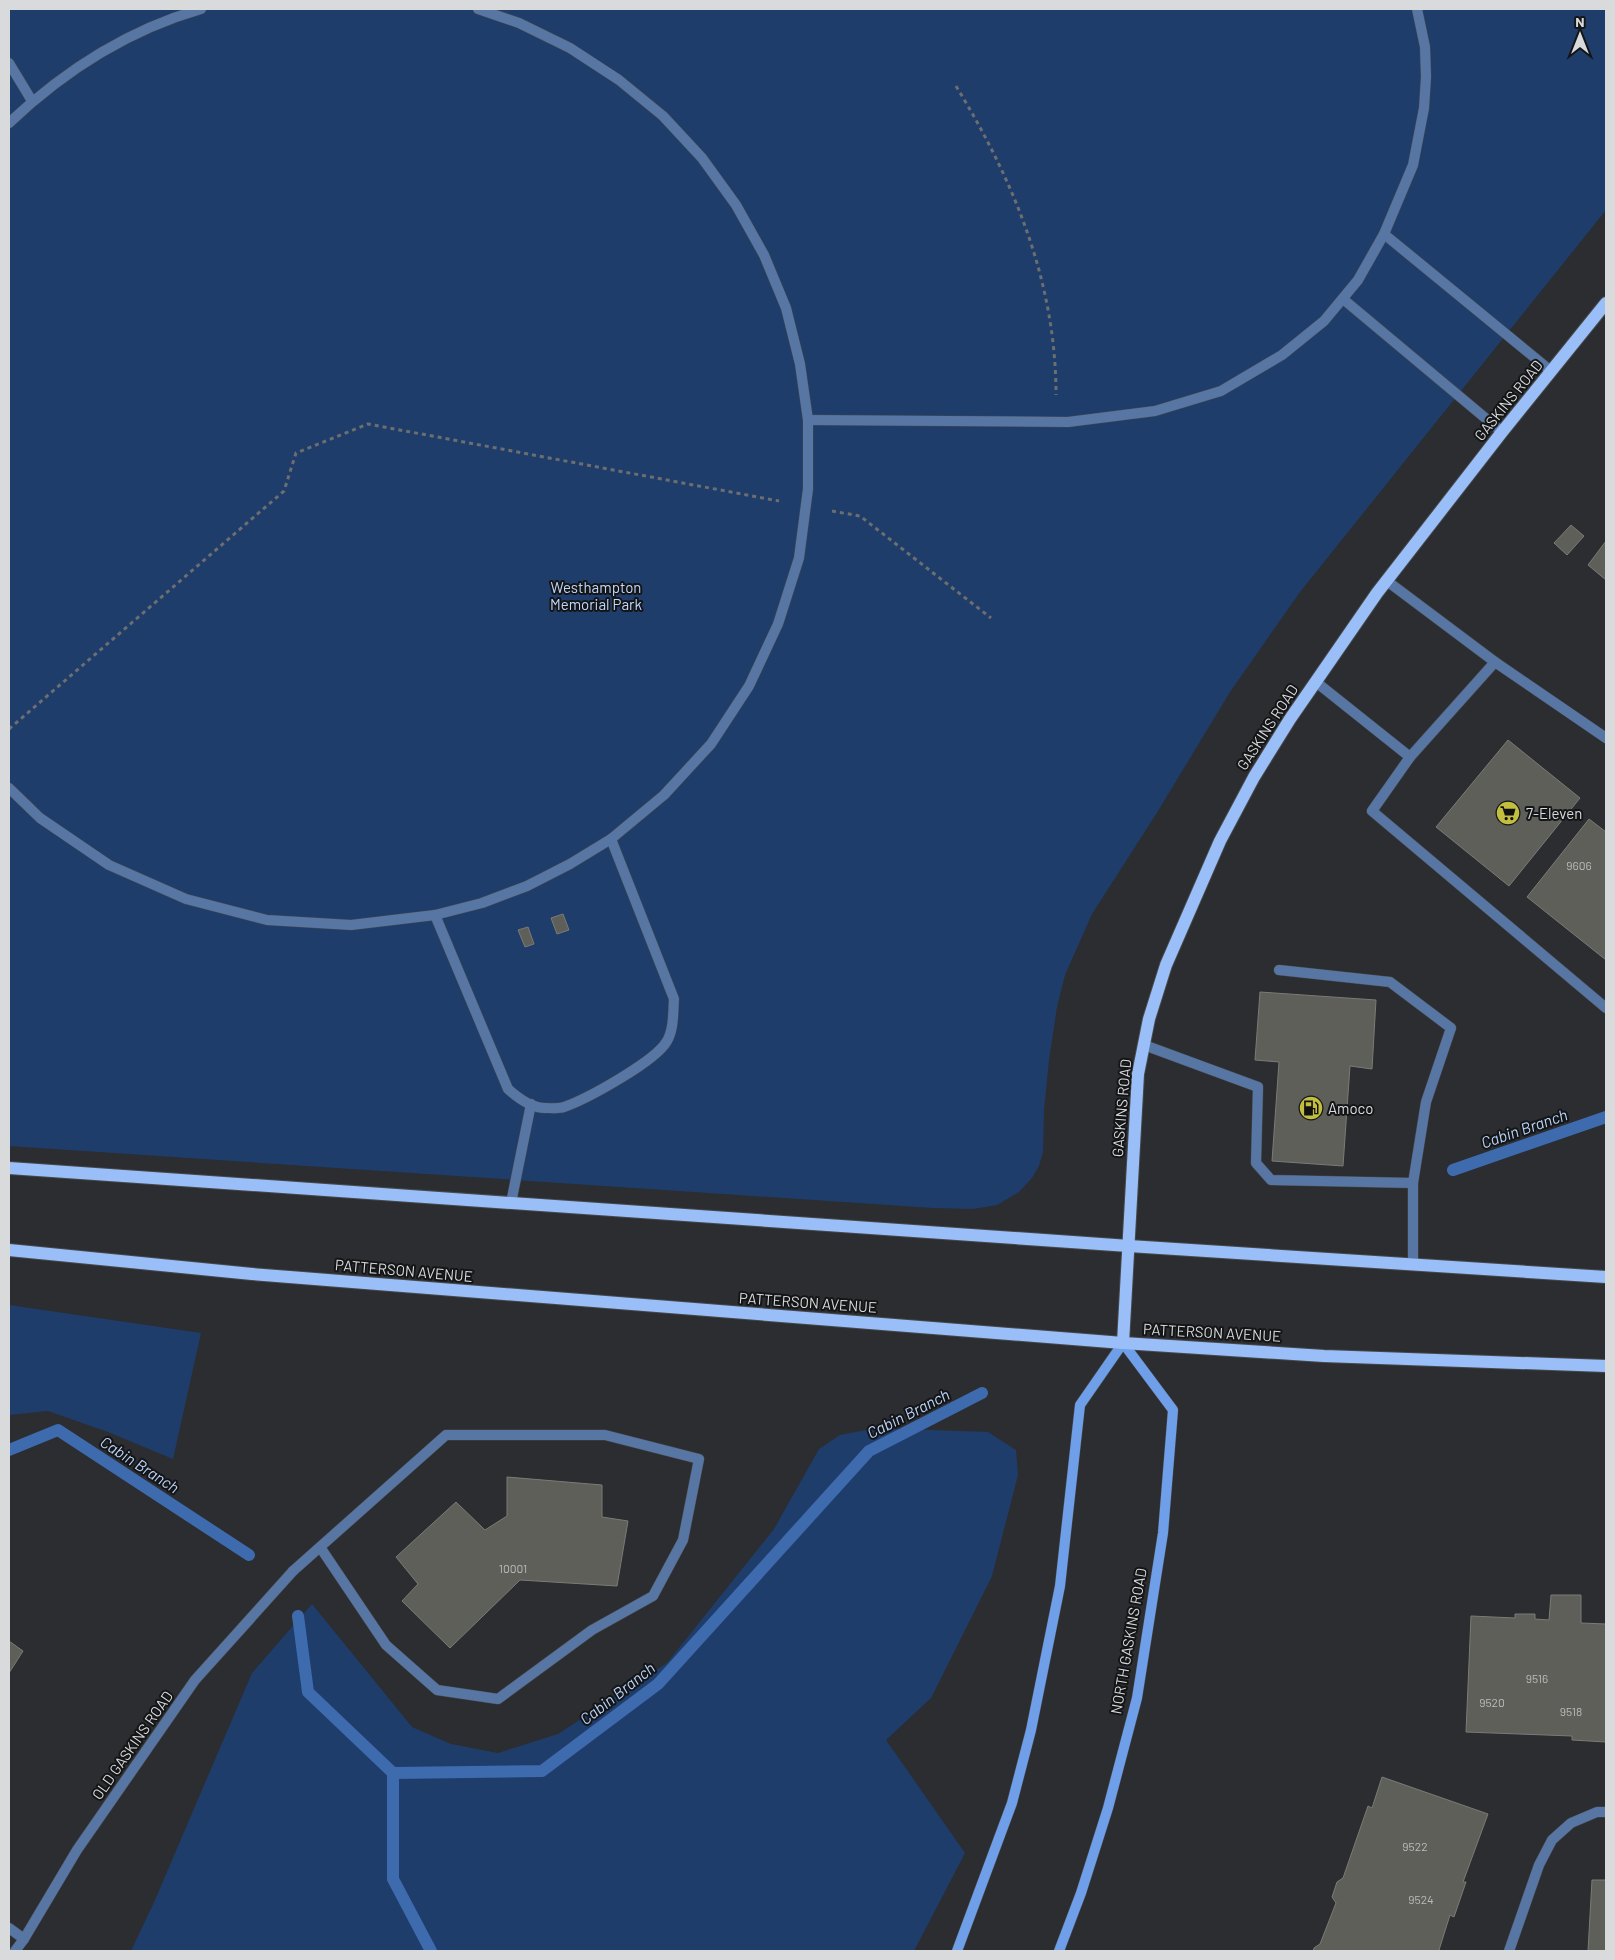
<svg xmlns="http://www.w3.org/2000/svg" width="1615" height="1960" viewBox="0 0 1615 1960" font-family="Barlow,sans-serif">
<rect width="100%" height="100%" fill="#2b2d30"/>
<g fill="#1f3d6b">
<polygon points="9,9 1606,9 1606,210 1300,592 1230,692 1158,811 1092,914 1065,975 1057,1007 1049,1060 1044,1110 1043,1152 1039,1166 1032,1178 1019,1192 997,1205 973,1209 933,1208 9,1146"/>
<polygon points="9,1305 201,1333 173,1459 108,1432 48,1411 9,1415"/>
<polygon points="876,1428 988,1432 1016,1450 1018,1475 992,1576 931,1698 886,1740 965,1853 914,1951 131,1951 155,1900 252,1673 312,1604 412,1727 451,1744 498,1753 558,1734 667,1663 774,1529 819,1449 840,1435"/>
</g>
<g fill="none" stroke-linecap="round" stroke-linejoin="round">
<g stroke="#3e6aae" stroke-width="12">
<polyline points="1453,1170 1606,1117"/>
<polyline points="9,1450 58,1430 249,1555"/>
<polyline points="298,1616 308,1692 393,1773 542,1771 658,1684 869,1451 982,1393"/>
<polyline points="393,1773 393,1879 431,1951"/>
</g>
</g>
<g fill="#5f5f5a" stroke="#7b7b76">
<polygon points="1571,525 1584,536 1567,555 1554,543"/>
<polygon points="1606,541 1606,580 1588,565"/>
<polygon points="1508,740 1580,798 1509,886 1436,827"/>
<polygon points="1589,819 1606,832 1606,960 1527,897"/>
<polygon points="563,914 569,930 557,934 551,918"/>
<polygon points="528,927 534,944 525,947 518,930"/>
<polygon points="1260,992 1376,1000 1372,1069 1350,1066 1343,1166 1272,1161 1279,1062 1255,1060"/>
<polygon points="507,1477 602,1485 602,1517 628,1521 617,1586 520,1580 450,1648 402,1601 418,1584 396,1557 456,1502 485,1530 507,1516"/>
<polygon points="1551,1595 1581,1595 1581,1623 1606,1624 1606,1742 1572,1740 1572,1736 1466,1732 1471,1616 1515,1618 1515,1614 1535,1614 1535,1619 1549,1620"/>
<polygon points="9,1641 23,1651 9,1673"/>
<polygon points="1382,1777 1488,1814 1463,1882 1466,1882 1454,1917 1450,1915 1439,1950 1442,1951 1313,1951 1314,1948 1320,1944 1336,1903 1332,1897 1337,1882 1343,1878 1368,1806 1372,1808"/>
<polygon points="1592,1880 1606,1880 1606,1951 1588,1951"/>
</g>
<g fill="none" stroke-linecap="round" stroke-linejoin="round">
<g stroke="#47494c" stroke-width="11">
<g id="lane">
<polyline points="9,63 32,101"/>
<path d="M9 123C64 71 128 30 201 9"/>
<polyline points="1384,234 1551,371"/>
<polyline points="1343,299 1502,432"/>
<polyline points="808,420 1068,422 1155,411 1221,391 1282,355 1324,321 1358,280 1384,234 1413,165 1424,108 1426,77 1425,47 1417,9"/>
<polyline points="1387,581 1495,662 1606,738"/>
<polyline points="1316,682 1410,757 1372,811 1606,1008"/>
<polyline points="1410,757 1495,662"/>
<polyline points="9,788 40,818 109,865 186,899 267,920 351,925 435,915 482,903 527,886 570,864 611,839 664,795 711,744 749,686 778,624 799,558 808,489 808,420 800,364 786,308 764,255 736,205 702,158 663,116 619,80 570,48 519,23 478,9"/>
<path d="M435 915 508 1089C518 1098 531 1108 545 1108 551 1108 558 1109 564 1107 587 1099 656 1061 667 1041 674 1029 673 1012 674 999L611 839"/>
<polyline points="1144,1045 1258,1087 1256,1163 1271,1180 1413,1183 1426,1102 1451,1028 1390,982 1279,970"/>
<polyline points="1413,1183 1413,1265"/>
<polyline points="511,1203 531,1104"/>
<polyline points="293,1571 446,1435 605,1435 699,1459 683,1540 653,1596 592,1630 498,1699 437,1690 386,1645 320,1547"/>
</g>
</g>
<g stroke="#47494c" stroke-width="11">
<g id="street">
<polyline points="9,1928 24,1939"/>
<polyline points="15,1951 24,1939 77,1850 195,1680 293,1571"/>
<polyline points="1509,1951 1539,1865 1552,1840 1571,1823 1597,1812 1606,1812"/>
</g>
</g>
<g stroke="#47494c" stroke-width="11">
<polyline id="secondary" points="957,1951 1012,1803 1031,1730 1060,1586 1080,1405 1123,1343 1173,1410 1163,1533 1137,1698 1108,1808 1081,1893 1059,1951"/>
</g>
<g stroke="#47494c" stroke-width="14">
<g id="primary">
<polyline points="9,1168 1129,1246 1606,1277"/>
<polyline points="9,1250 252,1274 1123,1343 1324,1356 1606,1366"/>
<polyline points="1123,1343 1138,1074 1149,1019 1166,965 1220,841 1254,777 1290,719 1377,593 1502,432 1606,303"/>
</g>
</g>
<g stroke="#6c6e70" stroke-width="3" stroke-dasharray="4 4" stroke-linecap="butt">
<path d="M956 86C1014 181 1056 282 1056 395"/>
<polyline points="832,511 860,516 991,618"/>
<polyline points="9,729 284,491 296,453 368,424 779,501"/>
</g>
<use href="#lane" stroke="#5876a4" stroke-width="10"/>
<use href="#street" stroke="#5876a4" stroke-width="10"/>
<use href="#secondary" stroke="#6f9fe9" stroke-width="10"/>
<use href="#primary" stroke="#9abff8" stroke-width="12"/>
</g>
<defs>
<g id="supermarket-disc" transform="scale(1.25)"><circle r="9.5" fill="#c1be40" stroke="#141517"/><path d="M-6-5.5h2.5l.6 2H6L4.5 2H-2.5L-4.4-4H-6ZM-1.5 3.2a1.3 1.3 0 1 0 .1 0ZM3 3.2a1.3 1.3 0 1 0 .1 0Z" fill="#111"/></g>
<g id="fuel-disc" transform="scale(1.25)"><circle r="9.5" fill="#c1be40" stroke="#141517"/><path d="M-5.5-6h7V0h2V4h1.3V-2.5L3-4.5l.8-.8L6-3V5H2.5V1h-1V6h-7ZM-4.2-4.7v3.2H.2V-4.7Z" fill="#111"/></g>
</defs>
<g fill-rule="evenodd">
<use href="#supermarket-disc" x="1508" y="813"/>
<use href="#fuel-disc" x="1311" y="1108"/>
</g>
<g text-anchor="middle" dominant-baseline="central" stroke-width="4" stroke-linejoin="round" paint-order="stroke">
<g font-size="12" fill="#babbbc">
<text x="1579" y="865">9606</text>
<text x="513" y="1568">10001</text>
<text x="1537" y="1678">9516</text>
<text x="1492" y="1702">9520</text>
<text x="1571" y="1711">9518</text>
<text x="1415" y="1846">9522</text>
<text x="1421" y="1899">9524</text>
</g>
<g font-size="15" fill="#d8dadc" stroke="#141517">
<text transform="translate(1508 400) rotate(-51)">GASKINS ROAD</text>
<text transform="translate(1267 727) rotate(-57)">GASKINS ROAD</text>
<text transform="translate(1121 1108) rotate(-85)">GASKINS ROAD</text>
<text transform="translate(404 1270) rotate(5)">PATTERSON AVENUE</text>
<text transform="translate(808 1302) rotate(4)">PATTERSON AVENUE</text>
<text transform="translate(1212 1332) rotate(3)">PATTERSON AVENUE</text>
<text transform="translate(1128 1641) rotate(-80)">NORTH GASKINS ROAD</text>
<text transform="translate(132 1745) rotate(-55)">OLD GASKINS ROAD</text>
</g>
<g font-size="15" fill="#bfd7fd" stroke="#141517">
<text x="596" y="587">Westhampton<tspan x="596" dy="17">Memorial Park</tspan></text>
</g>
<g font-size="15" fill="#d8dadc" stroke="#141517" text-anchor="start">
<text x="1526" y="813">7-Eleven</text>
<text x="1328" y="1108">Amoco</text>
</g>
<g font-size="16" font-style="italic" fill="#bad3f9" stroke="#141517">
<text transform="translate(1524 1128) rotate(-19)">Cabin Branch</text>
<text transform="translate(908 1413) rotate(-27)">Cabin Branch</text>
<text transform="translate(140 1464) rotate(33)">Cabin Branch</text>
<text transform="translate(617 1693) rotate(-38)">Cabin Branch</text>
</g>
</g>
<rect width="1615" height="1960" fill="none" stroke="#d8dadc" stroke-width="20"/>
<g transform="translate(1580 35)" stroke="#141517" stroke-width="4" paint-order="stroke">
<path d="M0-4L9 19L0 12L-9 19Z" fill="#d8dadc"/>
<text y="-8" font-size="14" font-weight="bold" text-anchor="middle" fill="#d8dadc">N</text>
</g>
</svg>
